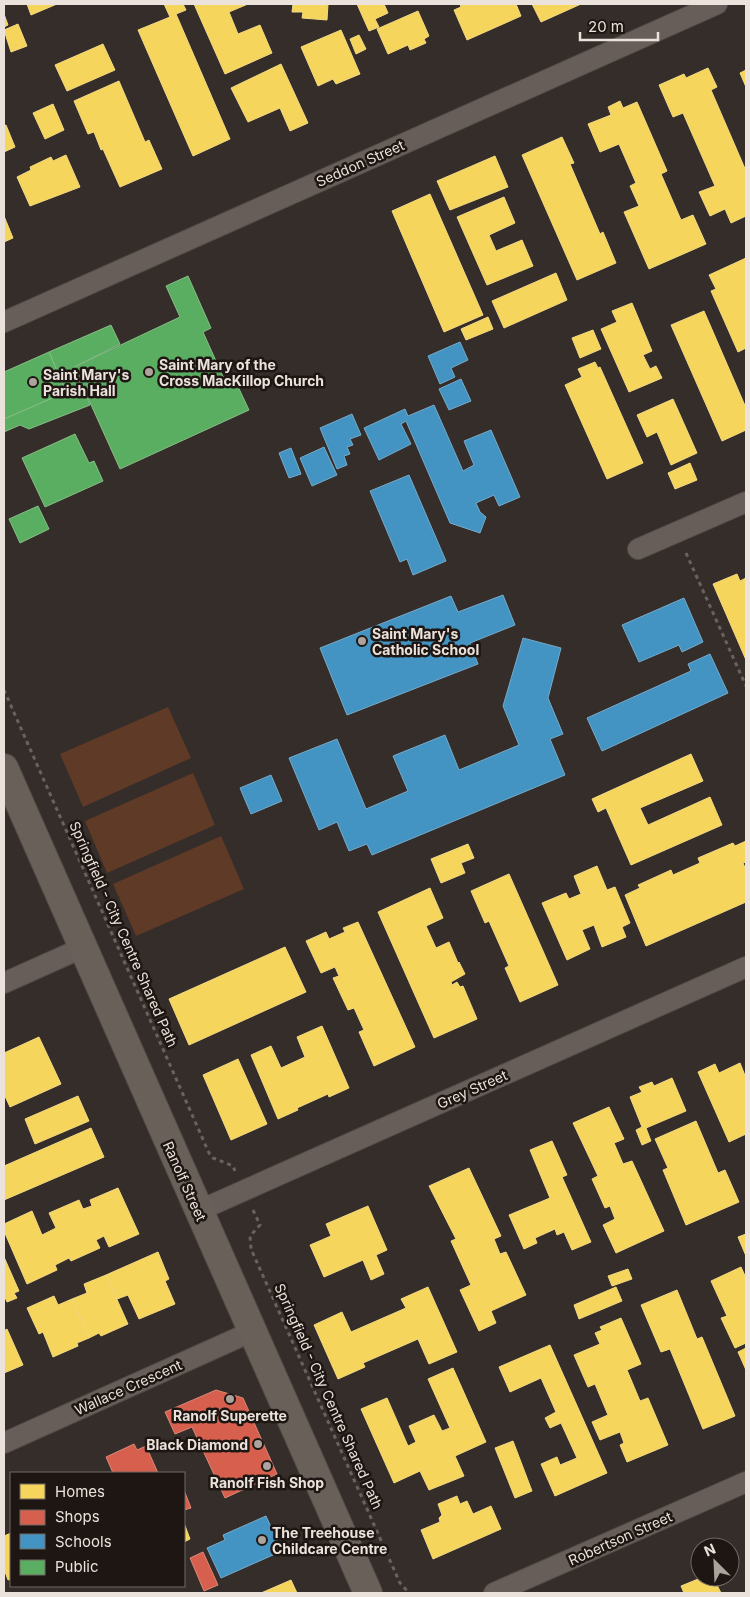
<svg xmlns="http://www.w3.org/2000/svg" width="750" height="1597" viewBox="0 0 750 1597" font-family="Inter,sans-serif">
<rect width="100%" height="100%" fill="#352d29"/>
<g fill="#5f3a26">
<polygon points="168,707 191,758 83,807 60,754"/>
<polygon points="193,773 215,825 107,873 85,821"/>
<polygon points="221,836 244,889 136,936 113,884"/>
</g>
<g fill="#f6d55c" stroke="#f3d982">
<polygon points="27,4 57,4 31,15"/>
<polygon points="164,4 183,4 186,10 176,14 230,139 193,156 138,30 170,17"/>
<polygon points="194,4 248,4 229,12 238,34 260,25 272,53 225,74"/>
<polygon points="293,4 328,4 327,20 302,18 303,12 292,12"/>
<polygon points="357,4 384,4 388,13 375,19 379,27 369,31"/>
<polygon points="460,4 516,4 521,16 467,40 454,10 461,7"/>
<polygon points="532,4 581,4 541,22"/>
<polygon points="418,11 429,36 424,39 426,43 410,50 408,45 388,54 377,29"/>
<polygon points="4,14 8,25 4,27"/>
<polygon points="18,24 27,46 11,52 4,30"/>
<polygon points="341,30 360,74 336,84 333,79 318,86 301,47"/>
<polygon points="359,35 366,49 356,54 350,39"/>
<polygon points="103,44 115,70 67,91 55,65"/>
<polygon points="281,64 308,123 290,131 280,108 248,122 231,88"/>
<polygon points="708,68 717,87 711,90 746,171 746,216 731,223 725,209 710,216 699,192 715,186 683,113 673,117 659,85 684,74 686,78"/>
<polygon points="746,70 746,87 740,73"/>
<polygon points="119,81 145,142 149,140 162,169 120,187 103,149 101,150 94,132 88,134 74,101"/>
<polygon points="620,101 623,108 637,102 667,171 661,174 681,220 693,215 706,244 649,269 624,212 639,206 630,186 636,183 619,144 600,152 588,124 611,115 608,107"/>
<polygon points="53,104 64,130 45,139 33,113"/>
<polygon points="6,125 15,147 4,152 4,126"/>
<polygon points="562,137 574,163 570,164 600,234 603,232 616,263 577,280 522,155"/>
<polygon points="66,155 80,187 30,206 17,177 31,170 30,167 51,157 53,161"/>
<polygon points="495,156 508,187 450,210 437,181"/>
<polygon points="430,194 483,315 444,332 392,211"/>
<polygon points="504,197 515,223 489,235 496,251 522,240 533,266 487,285 457,217"/>
<polygon points="4,216 13,238 4,242"/>
<polygon points="746,258 746,348 738,352 711,291 716,289 709,275"/>
<polygon points="556,273 567,300 504,328 492,301"/>
<polygon points="632,303 652,351 643,355 650,369 656,366 662,378 629,392 601,329 617,322 612,311"/>
<polygon points="704,311 746,408 746,430 722,441 671,325"/>
<polygon points="488,317 493,329 466,340 461,329"/>
<polygon points="593,330 601,349 580,358 572,338"/>
<polygon points="595,362 598,368 600,367 643,463 607,479 565,385 582,377 578,369"/>
<polygon points="673,399 697,453 671,465 657,432 647,437 637,415"/>
<polygon points="690,463 697,480 675,489 668,473"/>
<polygon points="737,574 740,581 746,578 746,660 713,584"/>
<polygon points="691,754 703,781 640,808 648,825 710,797 722,825 631,865 606,808 598,812 592,799"/>
<polygon points="746,841 746,862 743,863 746,870 746,902 646,946 625,895 640,888 638,885 671,870 673,875 700,863 698,858 733,843 735,846"/>
<polygon points="468,844 474,858 461,863 465,873 441,883 431,859"/>
<polygon points="597,866 607,890 615,887 630,923 622,927 626,937 602,947 594,925 582,930 590,949 567,960 542,903 566,893 569,899 581,894 574,876"/>
<polygon points="509,874 558,985 520,1002 505,968 509,966 489,921 485,923 471,891"/>
<polygon points="430,888 443,918 426,926 436,948 449,942 458,963 459,962 465,974 451,982 452,985 457,982 460,987 463,986 477,1019 434,1038 378,912"/>
<polygon points="358,922 415,1047 374,1066 359,1032 364,1030 354,1008 348,1010 333,978 339,976 335,967 321,973 306,941 326,932 329,939 345,932 343,928"/>
<polygon points="285,947 306,992 189,1045 169,999"/>
<polygon points="322,1026 349,1088 329,1097 328,1094 297,1108 298,1110 278,1119 251,1055 271,1046 281,1068 305,1057 297,1037"/>
<polygon points="39,1037 61,1084 10,1107 4,1094 4,1053"/>
<polygon points="238,1059 267,1124 231,1140 203,1075"/>
<polygon points="740,1063 746,1078 746,1134 729,1142 698,1072 715,1064 719,1073"/>
<polygon points="672,1078 686,1111 646,1128 651,1141 642,1145 636,1130 642,1127 630,1097 642,1092 639,1087 652,1082 654,1086"/>
<polygon points="78,1096 89,1121 35,1144 25,1119"/>
<polygon points="609,1107 624,1139 614,1143 623,1164 632,1161 664,1231 616,1253 603,1225 615,1219 610,1206 605,1208 592,1179 598,1176 573,1123"/>
<polygon points="696,1121 718,1173 725,1170 739,1202 686,1225 663,1170 668,1168 655,1139"/>
<polygon points="91,1128 104,1157 4,1200 4,1166"/>
<polygon points="552,1141 567,1175 562,1177 591,1242 572,1250 564,1232 557,1235 555,1229 535,1238 537,1243 524,1249 509,1215 550,1198 530,1150"/>
<polygon points="469,1168 501,1236 494,1239 500,1254 506,1252 526,1295 491,1311 496,1323 479,1331 460,1290 471,1285 451,1241 456,1239 429,1186"/>
<polygon points="118,1188 139,1234 109,1247 104,1236 96,1240 100,1248 71,1261 69,1258 55,1265 57,1270 27,1284 4,1231 4,1224 32,1211 42,1235 56,1228 49,1213 79,1200 83,1209 92,1206 90,1200"/>
<polygon points="368,1206 387,1250 376,1255 384,1274 371,1280 363,1260 324,1277 310,1245 331,1236 326,1224"/>
<polygon points="746,1234 746,1256 738,1237"/>
<polygon points="158,1252 169,1279 165,1281 175,1304 139,1319 128,1295 117,1299 106,1275"/>
<polygon points="4,1257 19,1291 14,1293 17,1298 7,1302 4,1295"/>
<polygon points="741,1267 746,1278 746,1343 735,1348 721,1318 727,1316 711,1281"/>
<polygon points="628,1269 632,1279 612,1286 608,1276"/>
<polygon points="106,1275 128,1324 101,1336 99,1333 89,1338 72,1299 87,1293 84,1284"/>
<polygon points="428,1287 457,1352 429,1364 418,1339 363,1363 365,1367 338,1379 314,1325 342,1312 351,1332 406,1308 401,1299"/>
<polygon points="616,1287 622,1301 579,1319 574,1305"/>
<polygon points="677,1290 697,1339 702,1337 735,1416 703,1429 670,1349 661,1352 641,1305"/>
<polygon points="54,1296 58,1305 72,1299 89,1338 77,1343 78,1346 53,1357 43,1332 39,1334 27,1308"/>
<polygon points="621,1318 641,1364 627,1370 640,1401 648,1398 668,1445 627,1462 620,1445 624,1443 620,1432 600,1440 592,1422 608,1415 595,1384 588,1387 574,1355 600,1344 595,1333 602,1330 600,1327"/>
<polygon points="7,1329 23,1365 4,1373 4,1331"/>
<polygon points="550,1345 607,1473 555,1496 541,1464 557,1457 560,1465 577,1458 561,1423 550,1428 545,1418 556,1412 541,1378 510,1392 499,1367"/>
<polygon points="746,1348 746,1370 738,1352"/>
<polygon points="453,1368 486,1442 455,1456 464,1476 429,1490 420,1471 394,1483 361,1409 387,1398 408,1446 416,1442 409,1426 434,1415 442,1431 450,1428 428,1379"/>
<polygon points="513,1441 532,1491 515,1498 495,1448"/>
<polygon points="457,1496 460,1504 467,1501 473,1514 491,1506 501,1529 433,1559 421,1530 440,1522 439,1518 442,1515 438,1504"/>
<polygon points="184,1523 190,1539 184,1542"/>
<polygon points="11,1533 11,1579 8,1580 4,1569 4,1536"/>
<polygon points="703,1577 713,1577 721,1593 684,1593 681,1586"/>
<polygon points="291,1580 297,1593 261,1593"/>
</g>
<g fill="#d6604d" stroke="#dd8778">
<polygon points="216,1390 243,1398 277,1474 225,1498 192,1427 175,1434 165,1412"/>
<polygon points="134,1444 137,1450 146,1446 158,1473 113,1473 106,1457"/>
<polygon points="184,1490 191,1508 184,1510"/>
<polygon points="203,1552 218,1585 204,1591 190,1558"/>
</g>
<g fill="#4393c3" stroke="#76abca">
<polygon points="460,342 468,360 451,368 455,377 440,384 428,356"/>
<polygon points="461,379 471,401 449,410 439,389"/>
<polygon points="434,405 463,471 474,465 464,441 491,430 520,497 499,506 494,495 476,503 480,512 486,517 480,533 450,523 406,421 401,424 411,444 379,460 364,428 405,409 408,416"/>
<polygon points="352,414 361,435 350,439 353,445 347,447 350,454 344,456 347,465 337,469 320,428"/>
<polygon points="324,447 337,475 312,486 300,458"/>
<polygon points="291,448 301,474 289,478 279,453"/>
<polygon points="409,475 446,561 413,575 407,559 400,562 370,491"/>
<polygon points="503,595 515,625 470,643 478,664 347,715 320,648 451,596 458,612"/>
<polygon points="684,598 703,642 682,652 679,645 639,662 622,625"/>
<polygon points="523,638 561,648 548,698 563,734 550,739 565,775 372,855 367,844 349,851 337,822 319,830 289,758 337,739 366,809 408,791 393,756 445,735 459,770 519,745 503,706"/>
<polygon points="710,654 728,693 602,751 587,718 691,671 688,664"/>
<polygon points="271,775 282,801 251,814 240,788"/>
<polygon points="266,1516 282,1551 221,1578 207,1548 225,1540 223,1535"/>
</g>
<g fill="#5aae61" stroke="#86be86">
<polygon points="188,276 211,328 203,332 225,381 234,378 249,410 120,469 74,367 180,317 166,286"/>
<polygon points="111,325 120,344 74,367 90,405 29,429 20,425 4,432 4,419 66,392 49,352"/>
<polygon points="49,352 66,392 4,419 4,372"/>
<polygon points="75,434 89,463 94,461 103,481 45,507 22,458"/>
<polygon points="38,506 49,529 20,543 9,519"/>
</g>
<g fill="none" stroke-linecap="round" stroke-linejoin="round">
<g stroke="#514b46" stroke-width="22">
<g id="street">
<polyline points="4,322 717,4"/>
<polyline points="638,549 746,502"/>
<polyline points="4,983 82,948"/>
<polyline points="198,1211 746,967"/>
<polyline points="4,1443 253,1331"/>
<polyline points="494,1593 746,1482"/>
</g>
</g>
<g stroke="#514b46" stroke-width="30">
<polyline id="secondary" points="4,768 368,1593"/>
</g>
<g stroke="#69625e" stroke-width="3" stroke-dasharray="4 4" stroke-linecap="butt">
<polyline points="686,553 746,686"/>
<polyline points="4,690 209,1153 213,1158 233,1166 235,1171"/>
<polyline points="253,1210 260,1225 250,1236 251,1249 400,1583 409,1593"/>
</g>
<use href="#street" stroke="#675e5a" stroke-width="20"/>
<use href="#secondary" stroke="#6a605a" stroke-width="28"/>
</g>
<g fill="#aca39d" stroke="#1d1612" stroke-width="2">
<circle cx="149" cy="372" r="5"/>
<circle cx="33" cy="382" r="5"/>
<circle cx="362" cy="641" r="5"/>
<circle cx="230" cy="1399" r="5"/>
<circle cx="258" cy="1444" r="5"/>
<circle cx="267" cy="1466" r="5"/>
<circle cx="262" cy="1540" r="5"/>
</g>
<g text-anchor="middle" dominant-baseline="central" stroke-width="5" stroke-linejoin="round" paint-order="stroke">
<g font-size="14" fill="#ece2dc" stroke="#1d1612">
<text transform="translate(360 163) rotate(-24)">Seddon Street</text>
<text transform="translate(124 934) rotate(66)">Springfield - City Centre Shared Path</text>
<text transform="translate(472 1089) rotate(-24)">Grey Street</text>
<text transform="translate(185 1181) rotate(66)">Ranolf Street</text>
<text transform="translate(128 1387) rotate(-24)">Wallace Crescent</text>
<text transform="translate(329 1396) rotate(66)">Springfield - City Centre Shared Path</text>
<text transform="translate(620 1538) rotate(-24)">Robertson Street</text>
</g>
<g font-size="14" font-weight="bold" fill="#ece2dc" stroke="#1d1612" text-anchor="start">
<text x="159" y="364">Saint Mary of the<tspan x="159" dy="16">Cross MacKillop Church</tspan></text>
<text x="43" y="374">Saint Mary's<tspan x="43" dy="16">Parish Hall</tspan></text>
<text x="372" y="633">Saint Mary's<tspan x="372" dy="16">Catholic School</tspan></text>
<text x="230" y="1415" text-anchor="middle">Ranolf Superette</text>
<text x="248" y="1444" text-anchor="end">Black Diamond</text>
<text x="267" y="1482" text-anchor="middle">Ranolf Fish Shop</text>
<text x="272" y="1532">The Treehouse<tspan x="272" dy="16">Childcare Centre</tspan></text>
</g>
</g>
<rect width="750" height="1597" fill="none" stroke="#ece2dc" stroke-width="10"/>
<rect x="10" y="1472" width="175" height="115" fill="#1d1612" stroke="#706863"/>
<rect x="20" y="1484" width="25" height="15" fill="#f6d55c" stroke="#706863"/>
<text x="55" y="1497" font-size="15" fill="#ece2dc">Homes</text>
<rect x="20" y="1510" width="25" height="15" fill="#d6604d" stroke="#706863"/>
<text x="55" y="1522" font-size="15" fill="#ece2dc">Shops</text>
<rect x="20" y="1534" width="25" height="15" fill="#4393c3" stroke="#706863"/>
<text x="55" y="1547" font-size="15" fill="#ece2dc">Schools</text>
<rect x="20" y="1560" width="25" height="15" fill="#5aae61" stroke="#706863"/>
<text x="55" y="1572" font-size="15" fill="#ece2dc">Public</text>
<g transform="translate(715 1562) rotate(336)"><circle r="24" fill="#1d1612" stroke="#706863"/>
<path d="M0-4L9 19L0 12L-9 19Z" fill="#aca39d"/>
<text y="-8" font-size="14" font-weight="bold" text-anchor="middle" fill="#ece2dc">N</text>
</g>
<path d="M580 32v8h78v-8" fill="none" stroke="#ece2dc" stroke-width="2.5"/>
<text x="588" y="32" font-size="15" fill="#ece2dc" stroke="#1d1612" stroke-width="4" paint-order="stroke">20 m</text>
</svg>
